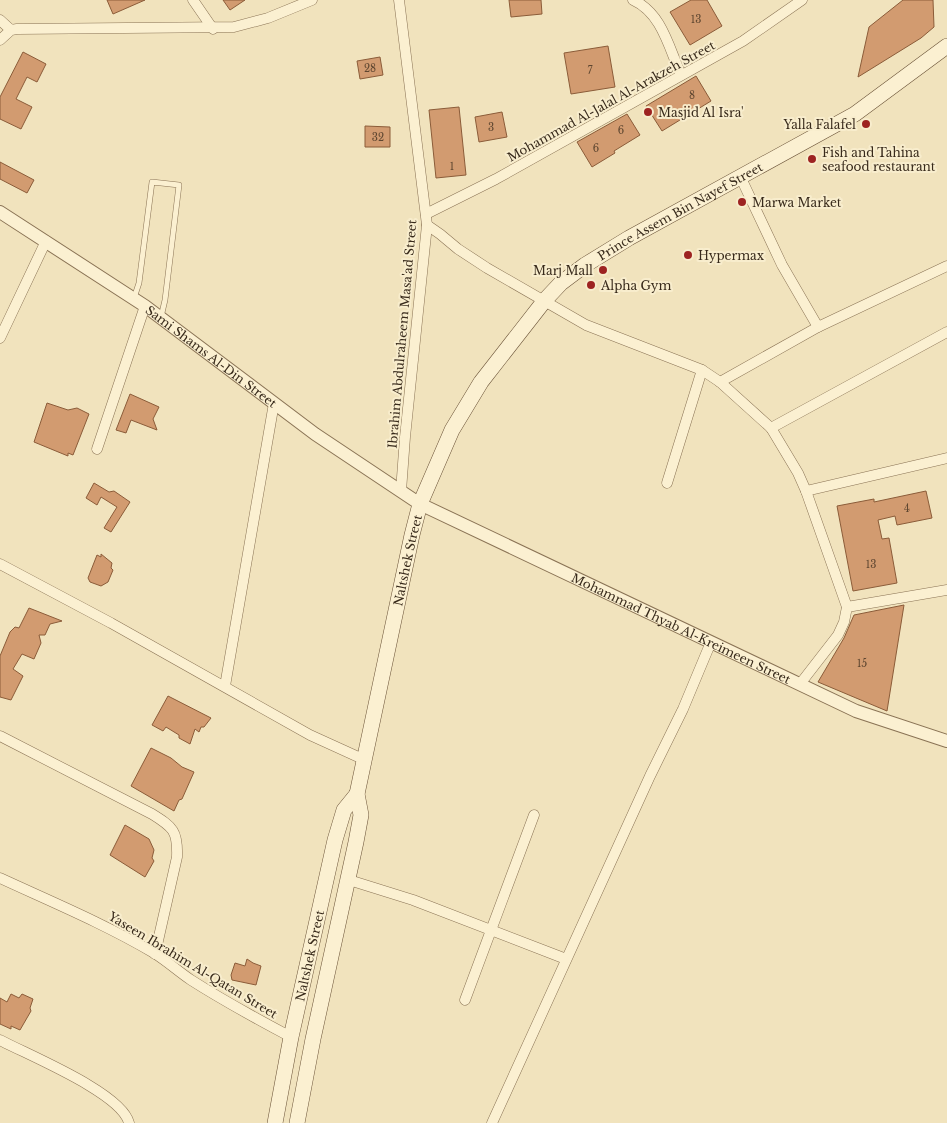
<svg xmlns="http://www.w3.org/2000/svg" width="947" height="1123" viewBox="0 0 947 1123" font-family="'Libre Baskerville',serif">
<rect width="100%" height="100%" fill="#f1e3bd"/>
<g fill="#d29b70" stroke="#8b5c39">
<polygon points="107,0 145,0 113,14"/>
<polygon points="223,0 245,0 230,10"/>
<polygon points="509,0 541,0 542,14 511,17"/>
<polygon points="691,0 707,0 722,26 690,45 670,12"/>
<polygon points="903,0 933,0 934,27 921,38 858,77 869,27"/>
<polygon points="608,46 615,87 571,94 564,53"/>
<polygon points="23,52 46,64 37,82 27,77 16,99 32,107 21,129 0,119 0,97"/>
<polygon points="380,57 383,75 360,79 357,61"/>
<polygon points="696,76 711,101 662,131 646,106"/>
<polygon points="459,107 466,175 436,178 429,110"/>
<polygon points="502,112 507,137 479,142 475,117"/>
<polygon points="627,114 640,135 614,151 615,153 592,167 577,142"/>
<polygon points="365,126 390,127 390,147 365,147"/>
<polygon points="0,162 34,180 27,193 0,179"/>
<polygon points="130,394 159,407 153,419 157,430 131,420 126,433 116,430"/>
<polygon points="47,403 68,410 77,408 89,414 73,455 68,453 68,456 34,442"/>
<polygon points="94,483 109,492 114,491 130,502 111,532 104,528 117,507 101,497 97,505 86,498"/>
<polygon points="926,491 932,518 897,525 895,516 878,520 882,539 889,538 897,583 853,591 837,506 874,499 874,502"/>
<polygon points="101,554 112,563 111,568 113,570 108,582 101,586 90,582 88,578 97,555 101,557"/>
<polygon points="904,605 887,711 818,682 844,638 854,615"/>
<polygon points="29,608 62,621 50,624 45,635 39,635 41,643 34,659 22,654 13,669 23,676 11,700 0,697 0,656 10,632 15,627 19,628"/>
<polygon points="168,696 211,718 204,727 201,727 199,732 195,729 190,744 179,738 179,735 166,727 163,731 152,725"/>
<polygon points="151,748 171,758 182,767 194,772 182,799 179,800 174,811 131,786"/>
<polygon points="125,825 149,839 154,850 152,858 154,861 145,877 110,855"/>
<polygon points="247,959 253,963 261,966 256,985 232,980 231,975 235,963 245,966"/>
<polygon points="11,994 19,998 22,994 33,999 30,1008 31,1011 20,1030 11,1026 11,1029 0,1024 0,998 7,1002"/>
</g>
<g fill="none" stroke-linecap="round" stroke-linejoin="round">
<g stroke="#8a7355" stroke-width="6">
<polyline id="service" points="134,298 139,283 152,182 179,185 165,300 161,317"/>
</g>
<g stroke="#8a7355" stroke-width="11">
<g id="minor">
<polyline points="193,0 213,29"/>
<polyline points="399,0 427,225 405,437 401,491"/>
<path d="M633 0C662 13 669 48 681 75"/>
<polyline points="0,20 11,30"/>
<polyline points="0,40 11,30 17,29 234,27 268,18 312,0"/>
<polyline points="740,176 782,265 818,327"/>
<polyline points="426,214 496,179 743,41 802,0"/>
<polyline points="427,225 440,234 458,249 487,268 586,325 702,370 720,382 771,428 798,473 806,491 847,607 844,622 838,635 800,684"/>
<polyline points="0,338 46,241"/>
<polyline points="720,382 818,327 947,266"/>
<polyline points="771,428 947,332"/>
<polyline points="97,449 145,306"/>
<polyline points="667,483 702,370"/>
<polyline points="806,491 947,458"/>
<polyline points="0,564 111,623 310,735 365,760"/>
<polyline points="847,607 947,590"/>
<polyline points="225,686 274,403"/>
<path d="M0 736 152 814C173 827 178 831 177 857L155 954"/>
<path d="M0 878C52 902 105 924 154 953 167 961 179 972 191 980 224 1001 257 1019 291 1037"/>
<polyline points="349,880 413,900 566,959"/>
<polyline points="465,1000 534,815"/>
<path d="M0 1040C28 1055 122 1093 129 1123"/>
<polyline points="492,1123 650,776 683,709 711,642"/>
</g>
</g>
<g stroke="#8a7355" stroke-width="14">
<g id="tertiary">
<path id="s1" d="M0 212 145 306 315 434 420 504 856 711 947 741"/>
</g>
</g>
<g stroke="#6b5338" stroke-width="16">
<g id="secondary">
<path id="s2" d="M275 1123 291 1037 335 840 344 810 357 794"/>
<path id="s3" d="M297 1123 313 1039 356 842 361 815 357 794 412 535 420 504 452 430 481 382 545 300 561 283 585 265 629 238 855 114 947 46"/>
</g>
</g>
<use href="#service" stroke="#fbf0d1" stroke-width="5"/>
<use href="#minor" stroke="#fbf0d1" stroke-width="10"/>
<use href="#tertiary" stroke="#fbf0d1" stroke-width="12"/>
<use href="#secondary" stroke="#fbf0d1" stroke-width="15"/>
</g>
<g fill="#9d2321" stroke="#f8edcd" stroke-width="2">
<circle cx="648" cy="112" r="5"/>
<circle cx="866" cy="124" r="5"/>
<circle cx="812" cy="159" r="5"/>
<circle cx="742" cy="202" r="5"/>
<circle cx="688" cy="255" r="5"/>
<circle cx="603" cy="270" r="5"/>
<circle cx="591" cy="285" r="5"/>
</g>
<g text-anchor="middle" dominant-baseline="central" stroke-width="4" stroke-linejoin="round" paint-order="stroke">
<g font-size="10" fill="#5e4630">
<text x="696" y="19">13</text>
<text x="370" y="68">28</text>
<text x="590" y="70">7</text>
<text x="692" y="95">8</text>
<text x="491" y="127">3</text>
<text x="621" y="130">6</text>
<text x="378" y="137">32</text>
<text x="596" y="148">6</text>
<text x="452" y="166">1</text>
<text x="907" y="508">4</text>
<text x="871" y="564">13</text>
<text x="862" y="663">15</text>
</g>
<g font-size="12" fill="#382a1b" stroke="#f8edcd">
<text transform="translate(611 101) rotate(-29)">Mohammad Al-Jalal Al-Arakzeh Street</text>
<text stroke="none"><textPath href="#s3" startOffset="1036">Prince Assem Bin Nayef Street</textPath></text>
<text transform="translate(402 334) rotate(-85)">Ibrahim Abdulraheem Masa'ad Street</text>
<text stroke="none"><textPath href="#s1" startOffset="256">Sami Shams Al-Din Street</textPath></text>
<text stroke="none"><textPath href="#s3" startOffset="575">Naltshek Street</textPath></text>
<text stroke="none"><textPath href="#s1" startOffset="801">Mohammad Thyab Al-Kreimeen Street</textPath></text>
<text stroke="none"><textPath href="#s2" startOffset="171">Naltshek Street</textPath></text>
<text transform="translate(193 965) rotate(31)">Yaseen Ibrahim Al-Qatan Street</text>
</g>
<g font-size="12" fill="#382a1b" stroke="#f8edcd" text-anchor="start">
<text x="658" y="112">Masjid Al Isra'</text>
<text x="856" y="124" text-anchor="end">Yalla Falafel</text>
<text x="822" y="152">Fish and Tahina<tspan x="822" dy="14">seafood restaurant</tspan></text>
<text x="752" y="202">Marwa Market</text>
<text x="698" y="255">Hypermax</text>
<text x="593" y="270" text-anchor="end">Marj Mall</text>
<text x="601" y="285">Alpha Gym</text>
</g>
</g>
</svg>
